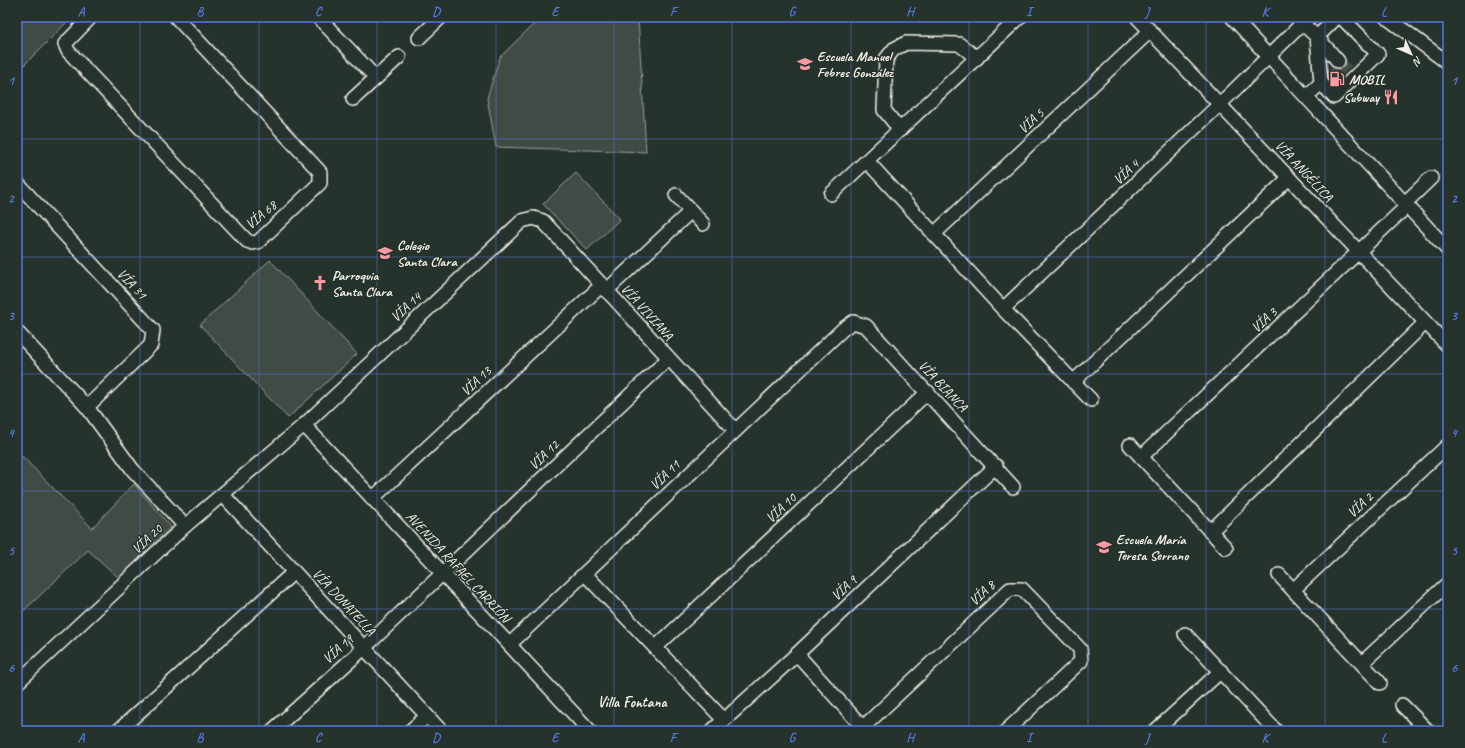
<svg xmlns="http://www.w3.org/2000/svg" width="1465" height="748" viewBox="0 0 1465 748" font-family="Caveat,sans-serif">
<rect width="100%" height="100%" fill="#26332d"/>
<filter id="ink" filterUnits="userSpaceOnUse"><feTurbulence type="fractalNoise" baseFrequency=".025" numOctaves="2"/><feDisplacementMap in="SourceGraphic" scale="8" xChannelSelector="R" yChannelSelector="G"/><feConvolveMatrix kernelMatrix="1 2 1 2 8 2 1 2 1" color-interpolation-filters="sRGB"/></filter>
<g filter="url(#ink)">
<g fill="#414b45" stroke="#9a9e96">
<polygon points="17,17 72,17 17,72"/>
<polygon points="541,17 638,17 646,152 496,147 487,98 500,57"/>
<polygon points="576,173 620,219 587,250 543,204"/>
<polygon points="270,260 357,354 288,418 200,325"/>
<polygon points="17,451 92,528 134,484 171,527 119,578 88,550 17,617"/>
</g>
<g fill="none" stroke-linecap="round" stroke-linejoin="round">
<g stroke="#455049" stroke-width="13" stroke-dasharray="13 6" stroke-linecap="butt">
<polyline points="1338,61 1351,75"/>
<polyline points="1330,69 1343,83"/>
</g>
<g stroke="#f4f1e8" stroke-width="16">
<g id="minor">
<polyline points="91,17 65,44 68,51 247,241 253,243 258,242 320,183 320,172 176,17"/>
<polyline points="318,17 376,78"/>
<polyline points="1137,17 1448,346"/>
<polyline points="1232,17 1448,250"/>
<polyline points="1386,17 1448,63"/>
<polyline points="1303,24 1317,37 1337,17"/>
<polyline points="1317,37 1321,83"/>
<polyline points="1317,37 1338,61"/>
<polyline points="419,38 441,17"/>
<polyline points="1307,96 1321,83 1334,97 1378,54 1341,17"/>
<polyline points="353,99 399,57"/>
<polyline points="900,130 884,110 886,59 894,49 906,43 959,44 977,58"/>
<polyline points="867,161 1003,309 1091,400"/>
<polyline points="17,183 153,330 151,345 87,407"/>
<polyline points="831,194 1020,17"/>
<polyline points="676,195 703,224"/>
<polyline points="1405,203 1431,178"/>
<polyline points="934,234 1150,31"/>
<polyline points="606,291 691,211"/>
<polyline points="1003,309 1219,105 1309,17"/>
<polyline points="17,332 87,407 133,470 185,526"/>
<polyline points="1073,382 1289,178"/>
<polyline points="304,425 590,731"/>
<polyline points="1130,445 1226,548"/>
<polyline points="1141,457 1407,206"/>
<polyline points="223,495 441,731"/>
<polyline points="372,499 602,285"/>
<polyline points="1210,532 1425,323"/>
<polyline points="585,574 724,720"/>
<polyline points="1279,575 1380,683"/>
<polyline points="1293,590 1448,445"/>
<polyline points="1185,634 1276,731"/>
<polyline points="510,644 843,329 853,322 866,326 1013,487"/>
<polyline points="656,647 928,392"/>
<polyline points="797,654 866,731"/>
<polyline points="1362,663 1448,583"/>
<polyline points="17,683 185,526 304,425 522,221 533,218 543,221 735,430"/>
<polyline points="1402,705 1428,731"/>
<polyline points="118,731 294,572"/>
<polyline points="272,731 364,648 668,359"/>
<polyline points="410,731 427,716"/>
<polyline points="712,731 797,654 996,466"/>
<polyline points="859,731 1010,589 1022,589 1080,649 1081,661 1006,731"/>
<polyline points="1155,731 1221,671"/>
</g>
</g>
<use href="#minor" stroke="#26332d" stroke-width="13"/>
</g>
</g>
<path fill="none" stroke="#5377dc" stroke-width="1" stroke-opacity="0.55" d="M140 17V731M259 17V731M377 17V731M496 17V731M614 17V731M732 17V731M851 17V731M969 17V731M1088 17V731M1206 17V731M1325 17V731M17 139H1448M17 257H1448M17 374H1448M17 491H1448M17 609H1448"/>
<defs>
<g id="school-bare" transform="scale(1.2)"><path d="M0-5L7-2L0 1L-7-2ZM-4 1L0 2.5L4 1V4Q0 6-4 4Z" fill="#ff9aa2" stroke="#26332d" stroke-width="2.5" paint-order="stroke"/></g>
<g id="fuel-bare" transform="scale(1.2)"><path d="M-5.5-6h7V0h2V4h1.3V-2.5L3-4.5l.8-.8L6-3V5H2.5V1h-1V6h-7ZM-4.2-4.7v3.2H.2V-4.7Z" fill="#ff9aa2" stroke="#26332d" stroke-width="2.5" paint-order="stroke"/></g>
<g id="restaurant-bare" transform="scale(1.2)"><path d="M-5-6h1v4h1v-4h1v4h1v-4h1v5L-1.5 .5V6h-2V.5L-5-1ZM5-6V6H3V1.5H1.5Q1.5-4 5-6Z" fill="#ff9aa2" stroke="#26332d" stroke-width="2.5" paint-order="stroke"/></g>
<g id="church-bare" transform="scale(1.2)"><path d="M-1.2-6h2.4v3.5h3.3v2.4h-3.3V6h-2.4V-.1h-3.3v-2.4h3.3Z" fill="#ff9aa2" stroke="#26332d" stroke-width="2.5" paint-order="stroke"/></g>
</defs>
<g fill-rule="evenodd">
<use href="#school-bare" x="805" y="64"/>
<use href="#fuel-bare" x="1337" y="79"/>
<use href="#restaurant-bare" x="1391" y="97"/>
<use href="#school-bare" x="385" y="253"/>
<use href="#church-bare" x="320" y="283"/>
<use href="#school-bare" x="1104" y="547"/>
</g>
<g text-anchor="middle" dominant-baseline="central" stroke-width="3" stroke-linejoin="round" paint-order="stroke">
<g font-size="14" font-weight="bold" fill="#f4f1e8" stroke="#26332d" text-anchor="start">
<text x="817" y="56">Escuela Manuel<tspan x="817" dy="16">Febres González</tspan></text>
<text x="1349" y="79">MOBIL</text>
<text x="1379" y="97" text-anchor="end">Subway</text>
<text x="397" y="245">Colegio<tspan x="397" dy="16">Santa Clara</tspan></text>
<text x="332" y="275">Parroquia<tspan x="332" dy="16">Santa Clara</tspan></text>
<text x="1116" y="539">Escuela María<tspan x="1116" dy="16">Teresa Serrano</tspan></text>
</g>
<g font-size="14" fill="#f4f1e8" stroke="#26332d">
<text transform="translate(1031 121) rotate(-43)">VÍA 5</text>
<text transform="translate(1304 171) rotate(47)">VÍA ANGÉLICA</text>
<text transform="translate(1126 172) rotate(-43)">VÍA 4</text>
<text transform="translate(261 215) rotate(-40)">VÍA 68</text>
<text transform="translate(132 284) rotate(47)">VÍA 31</text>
<text transform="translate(406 307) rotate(-43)">VÍA 14</text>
<text transform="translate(647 312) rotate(48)">VÍA VIVIANA</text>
<text transform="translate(1264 320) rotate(-43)">VÍA 3</text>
<text transform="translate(476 381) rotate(-43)">VÍA 13</text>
<text transform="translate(943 386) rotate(47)">VÍA BIANCA</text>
<text transform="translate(544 455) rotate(-44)">VÍA 12</text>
<text transform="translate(665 475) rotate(-44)">VÍA 11</text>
<text transform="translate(1360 505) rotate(-43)">VÍA 2</text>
<text transform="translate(781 508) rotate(-43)">VÍA 10</text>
<text transform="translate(147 539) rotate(-43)">VÍA 20</text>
<text transform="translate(458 567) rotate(47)">AVENIDA RAFAEL CARRIÓN</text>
<text transform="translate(844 588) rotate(-43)">VÍA 9</text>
<text transform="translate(982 593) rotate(-43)">VÍA 8</text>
<text transform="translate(344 602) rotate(47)">VÍA DONATELLA</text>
<text transform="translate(338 649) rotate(-42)">VÍA 19</text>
</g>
<g font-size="15" font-weight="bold" fill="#f4f1e8" stroke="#26332d">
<text x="632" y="702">Villa Fontana</text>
</g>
</g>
<rect width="1465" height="748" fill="none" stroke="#26332d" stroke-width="44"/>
<g transform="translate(1411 54) rotate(135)" stroke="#26332d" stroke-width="3" paint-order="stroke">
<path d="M0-3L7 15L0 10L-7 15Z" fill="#f4f1e8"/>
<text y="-6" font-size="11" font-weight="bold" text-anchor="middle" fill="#f4f1e8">N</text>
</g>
<rect x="22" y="22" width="1421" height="704" fill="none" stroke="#5377dc" stroke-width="1.5"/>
<g font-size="13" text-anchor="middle" font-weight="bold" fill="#5377dc">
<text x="81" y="16">A</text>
<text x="200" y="16">B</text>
<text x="318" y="16">C</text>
<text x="436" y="16">D</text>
<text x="555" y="16">E</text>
<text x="673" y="16">F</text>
<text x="792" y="16">G</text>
<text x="910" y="16">H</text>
<text x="1029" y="16">I</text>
<text x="1147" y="16">J</text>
<text x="1265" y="16">K</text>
<text x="1384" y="16">L</text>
<text x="11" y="85">1</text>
<text x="1454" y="85">1</text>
<text x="11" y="203">2</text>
<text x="1454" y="203">2</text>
<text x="11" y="320">3</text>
<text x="1454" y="320">3</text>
<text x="11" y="437">4</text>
<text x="1454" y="437">4</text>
<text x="11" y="555">5</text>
<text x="1454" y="555">5</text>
<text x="11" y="672">6</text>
<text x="1454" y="672">6</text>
<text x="81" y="742">A</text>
<text x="200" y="742">B</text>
<text x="318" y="742">C</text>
<text x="436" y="742">D</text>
<text x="555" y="742">E</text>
<text x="673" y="742">F</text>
<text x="792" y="742">G</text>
<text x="910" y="742">H</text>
<text x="1029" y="742">I</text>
<text x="1147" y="742">J</text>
<text x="1265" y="742">K</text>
<text x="1384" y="742">L</text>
</g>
</svg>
